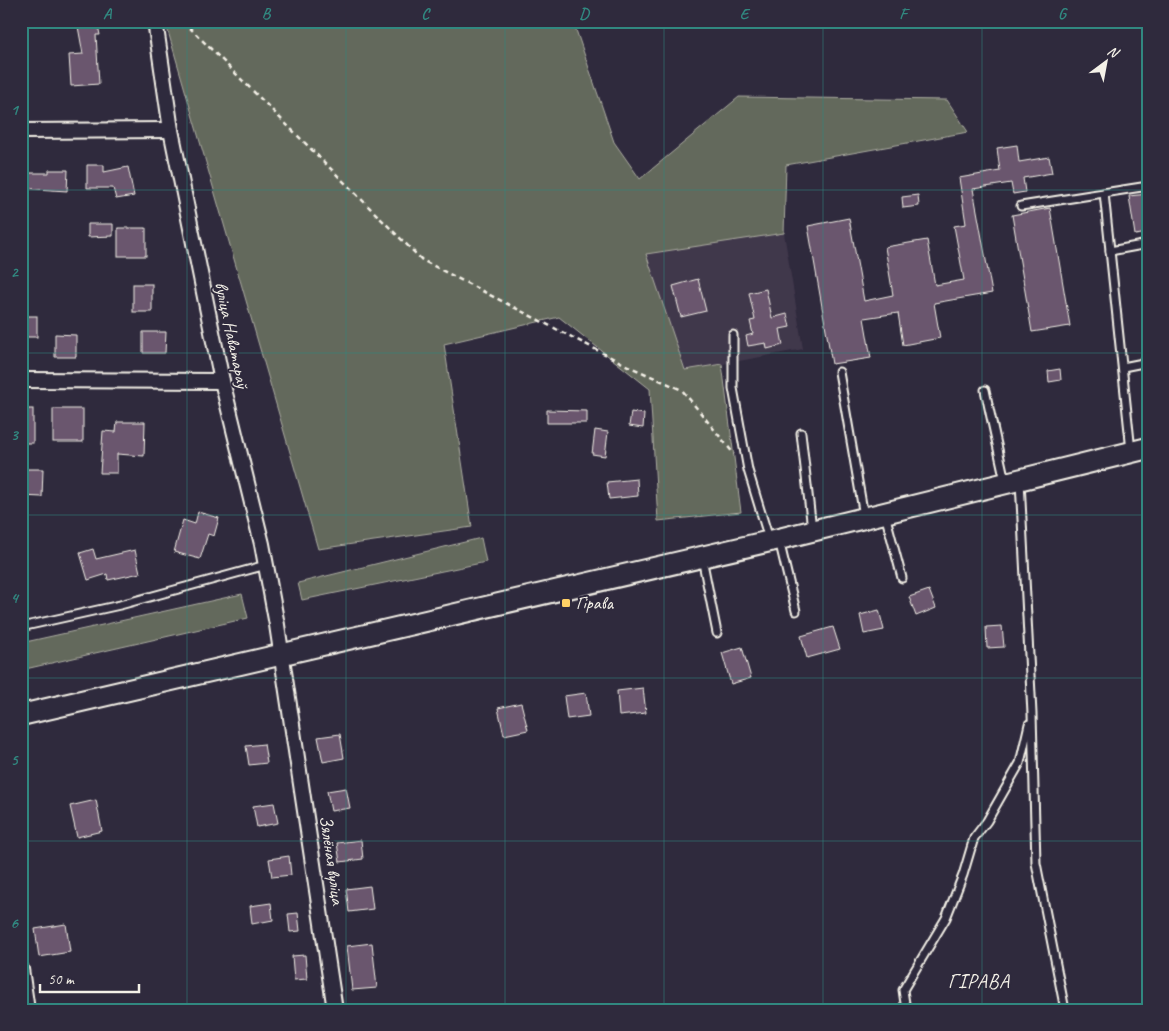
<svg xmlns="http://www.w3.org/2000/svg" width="1169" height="1031" viewBox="0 0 1169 1031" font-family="Caveat,sans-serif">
<rect width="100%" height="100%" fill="#2f2a3d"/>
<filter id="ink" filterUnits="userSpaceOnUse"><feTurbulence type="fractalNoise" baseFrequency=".02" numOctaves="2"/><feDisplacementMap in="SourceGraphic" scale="10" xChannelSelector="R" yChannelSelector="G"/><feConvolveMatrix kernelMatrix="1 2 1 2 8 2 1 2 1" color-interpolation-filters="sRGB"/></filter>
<g filter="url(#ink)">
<polygon fill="#41374c" points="784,233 803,349 685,371 646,254"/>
<g fill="#64695b" stroke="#acada2">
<polygon points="165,21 573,21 614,142 640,179 739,97 947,100 968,132 786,165 784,233 646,254 685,370 722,364 741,512 658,521 650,389 559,317 444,344 472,527 318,549"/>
<polygon points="481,538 486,562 302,600 298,583"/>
<polygon points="242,594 248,618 21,670 21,643"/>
</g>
<g fill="#6a566e" stroke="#f4f1e8">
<polygon points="77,21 97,21 100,35 96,35 99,84 71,86 69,55 83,54"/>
<polygon points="1017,145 1019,162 1049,157 1052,173 1023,178 1025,192 1013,194 1011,183 973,189 992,293 934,303 940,338 903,345 898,313 864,318 871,358 832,364 808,226 849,218 864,301 893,295 885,247 927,240 935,285 964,280 954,226 966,224 959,178 1000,171 997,148"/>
<polygon points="87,165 104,165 104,172 128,167 134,196 116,199 113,188 87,188"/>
<polygon points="49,170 68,170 67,191 21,188 21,173 49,173"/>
<polygon points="1148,194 1148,233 1135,235 1129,196"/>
<polygon points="918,195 919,206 903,208 902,197"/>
<polygon points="1050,208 1070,326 1032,332 1012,215"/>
<polygon points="88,224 113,224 113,236 88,237"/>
<rect x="118" y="228" width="28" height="28"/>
<polygon points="698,279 706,311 681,317 673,286"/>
<rect x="133" y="284" width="19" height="28"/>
<polygon points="766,289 772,318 787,314 790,327 780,329 783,345 767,349 766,343 748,346 746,336 753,334 750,321 755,320 749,293"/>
<rect x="21" y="316" width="16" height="21"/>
<polygon points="143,332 166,332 165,353 143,353"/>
<polygon points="55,334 76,335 76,357 55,357"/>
<polygon points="1060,369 1061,380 1049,382 1048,371"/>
<rect x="21" y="409" width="12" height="34"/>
<rect x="53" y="409" width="30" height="33"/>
<polygon points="547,410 587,411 587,423 547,423"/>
<polygon points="631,412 644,414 643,428 629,426"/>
<polygon points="117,422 145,422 144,456 117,454 117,473 100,473 103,431 116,432"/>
<polygon points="595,430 608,432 605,456 592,454"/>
<polygon points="22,469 43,469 42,497 21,496"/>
<polygon points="637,479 638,496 609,499 607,482"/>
<polygon points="198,512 219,518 214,536 208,534 200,559 174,552 183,520 195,524"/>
<polygon points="93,549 96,559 135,550 140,573 108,580 107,574 88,580 80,553"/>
<polygon points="929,590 936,608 916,616 909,597"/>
<polygon points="879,610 884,630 864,634 860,615"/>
<polygon points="1002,626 1004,647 987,648 986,627"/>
<polygon points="833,627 840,649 807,658 801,636"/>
<polygon points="742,647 751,678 731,684 722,653"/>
<polygon points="643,688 646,713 619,716 617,691"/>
<polygon points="586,693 589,716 567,719 564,696"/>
<polygon points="521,703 528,730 504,735 498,708"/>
<polygon points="340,734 344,758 323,762 318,737"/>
<polygon points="264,744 267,763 249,765 246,746"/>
<polygon points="346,788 350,808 331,811 327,791"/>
<polygon points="96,800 102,831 77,837 70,806"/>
<polygon points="274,803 278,823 257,827 253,806"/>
<polygon points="361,840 363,859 340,862 337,843"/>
<polygon points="289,856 291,875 272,877 269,859"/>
<polygon points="370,886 373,909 349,912 346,889"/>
<polygon points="271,903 273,920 252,924 250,906"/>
<polygon points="298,913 300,931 290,932 288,914"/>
<polygon points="66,924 70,952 39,957 35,929"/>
<polygon points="372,943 377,988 352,990 347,946"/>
<polygon points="305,955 307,979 294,980 292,956"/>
</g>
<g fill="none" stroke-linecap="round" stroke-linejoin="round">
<g stroke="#f4f1e8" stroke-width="11">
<g id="lane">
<polyline points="1104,193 1131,451"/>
<polyline points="1021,206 1148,186"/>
<polyline points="1110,251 1148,244"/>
<polyline points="733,335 733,388 748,470 769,539"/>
<polyline points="1123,367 1148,362"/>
<polyline points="839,372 864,516"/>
<polyline points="985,390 1005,481"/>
<polyline points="801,433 812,529"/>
<polyline points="1020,481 1032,714 1036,863 1065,1010"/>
<polyline points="885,514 902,578"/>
<polyline points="779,540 796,611"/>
<polyline points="702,558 717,633"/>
<polyline points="21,627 120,605 266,565"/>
<polyline points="906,1010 903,990 946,918 963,875 974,838 987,821 1020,763 1029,724"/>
</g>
</g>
<g stroke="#f4f1e8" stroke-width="18">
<g id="street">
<polyline points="155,21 171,130 222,381 262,544 277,625 335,1010"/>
<polyline points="21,131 171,130"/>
<polyline points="21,380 222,381"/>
<polyline points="21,969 27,1010"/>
</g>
</g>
<g stroke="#f4f1e8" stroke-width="24">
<polyline id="secondary" points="21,715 779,539 1148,448"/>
</g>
<polyline stroke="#f4f1e8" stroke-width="2.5" stroke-dasharray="5 4" stroke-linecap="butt" points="183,21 422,260 628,366 682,390 734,454"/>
<use href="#lane" stroke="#2f2a3d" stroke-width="7"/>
<use href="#street" stroke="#2f2a3d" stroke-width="14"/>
<use href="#secondary" stroke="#2f2a3d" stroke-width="20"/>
</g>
</g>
<path fill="none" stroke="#318880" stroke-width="1" stroke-opacity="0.55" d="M187 21V1010M346 21V1010M505 21V1010M664 21V1010M823 21V1010M982 21V1010M21 190H1148M21 353H1148M21 515H1148M21 678H1148M21 841H1148"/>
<rect fill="#ffd166" stroke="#2f2a3d" stroke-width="2" x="561" y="598" width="10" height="10" rx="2.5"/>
<g text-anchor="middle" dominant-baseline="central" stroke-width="4" stroke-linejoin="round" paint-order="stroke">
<g font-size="18" fill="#f4f1e8" stroke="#2f2a3d">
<text transform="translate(232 335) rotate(78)">вуліца Наватараў</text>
<text transform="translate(332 860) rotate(82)">Зялёная вуліца</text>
</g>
<g font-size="18" fill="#f4f1e8" stroke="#2f2a3d" text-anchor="start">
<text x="576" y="603">Гірава</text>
</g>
<g font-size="20" letter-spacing="1" fill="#f4f1e8" stroke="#2f2a3d">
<text x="979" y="981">ГІРАВА</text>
</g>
</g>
<rect width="1169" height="1031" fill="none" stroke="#2f2a3d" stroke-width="55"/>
<g transform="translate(1106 62) rotate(32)" stroke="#2f2a3d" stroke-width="4" paint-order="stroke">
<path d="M0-4L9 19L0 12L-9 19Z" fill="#f4f1e8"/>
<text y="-8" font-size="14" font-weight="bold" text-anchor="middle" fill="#f4f1e8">N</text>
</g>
<path d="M40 984v8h99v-8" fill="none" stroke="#f4f1e8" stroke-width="2.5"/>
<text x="48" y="984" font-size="15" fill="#f4f1e8" stroke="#2f2a3d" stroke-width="4" paint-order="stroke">50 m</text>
<rect x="28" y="28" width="1114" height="976" fill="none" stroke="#318880" stroke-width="2"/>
<g font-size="16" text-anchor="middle" font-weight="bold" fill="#318880">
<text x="107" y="19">A</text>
<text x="266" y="19">B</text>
<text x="425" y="19">C</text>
<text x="584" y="19">D</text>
<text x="744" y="19">E</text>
<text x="903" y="19">F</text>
<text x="1062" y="19">G</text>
<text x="14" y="115">1</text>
<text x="14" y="277">2</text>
<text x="14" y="440">3</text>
<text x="14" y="603">4</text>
<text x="14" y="765">5</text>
<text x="14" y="928">6</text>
</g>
</svg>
